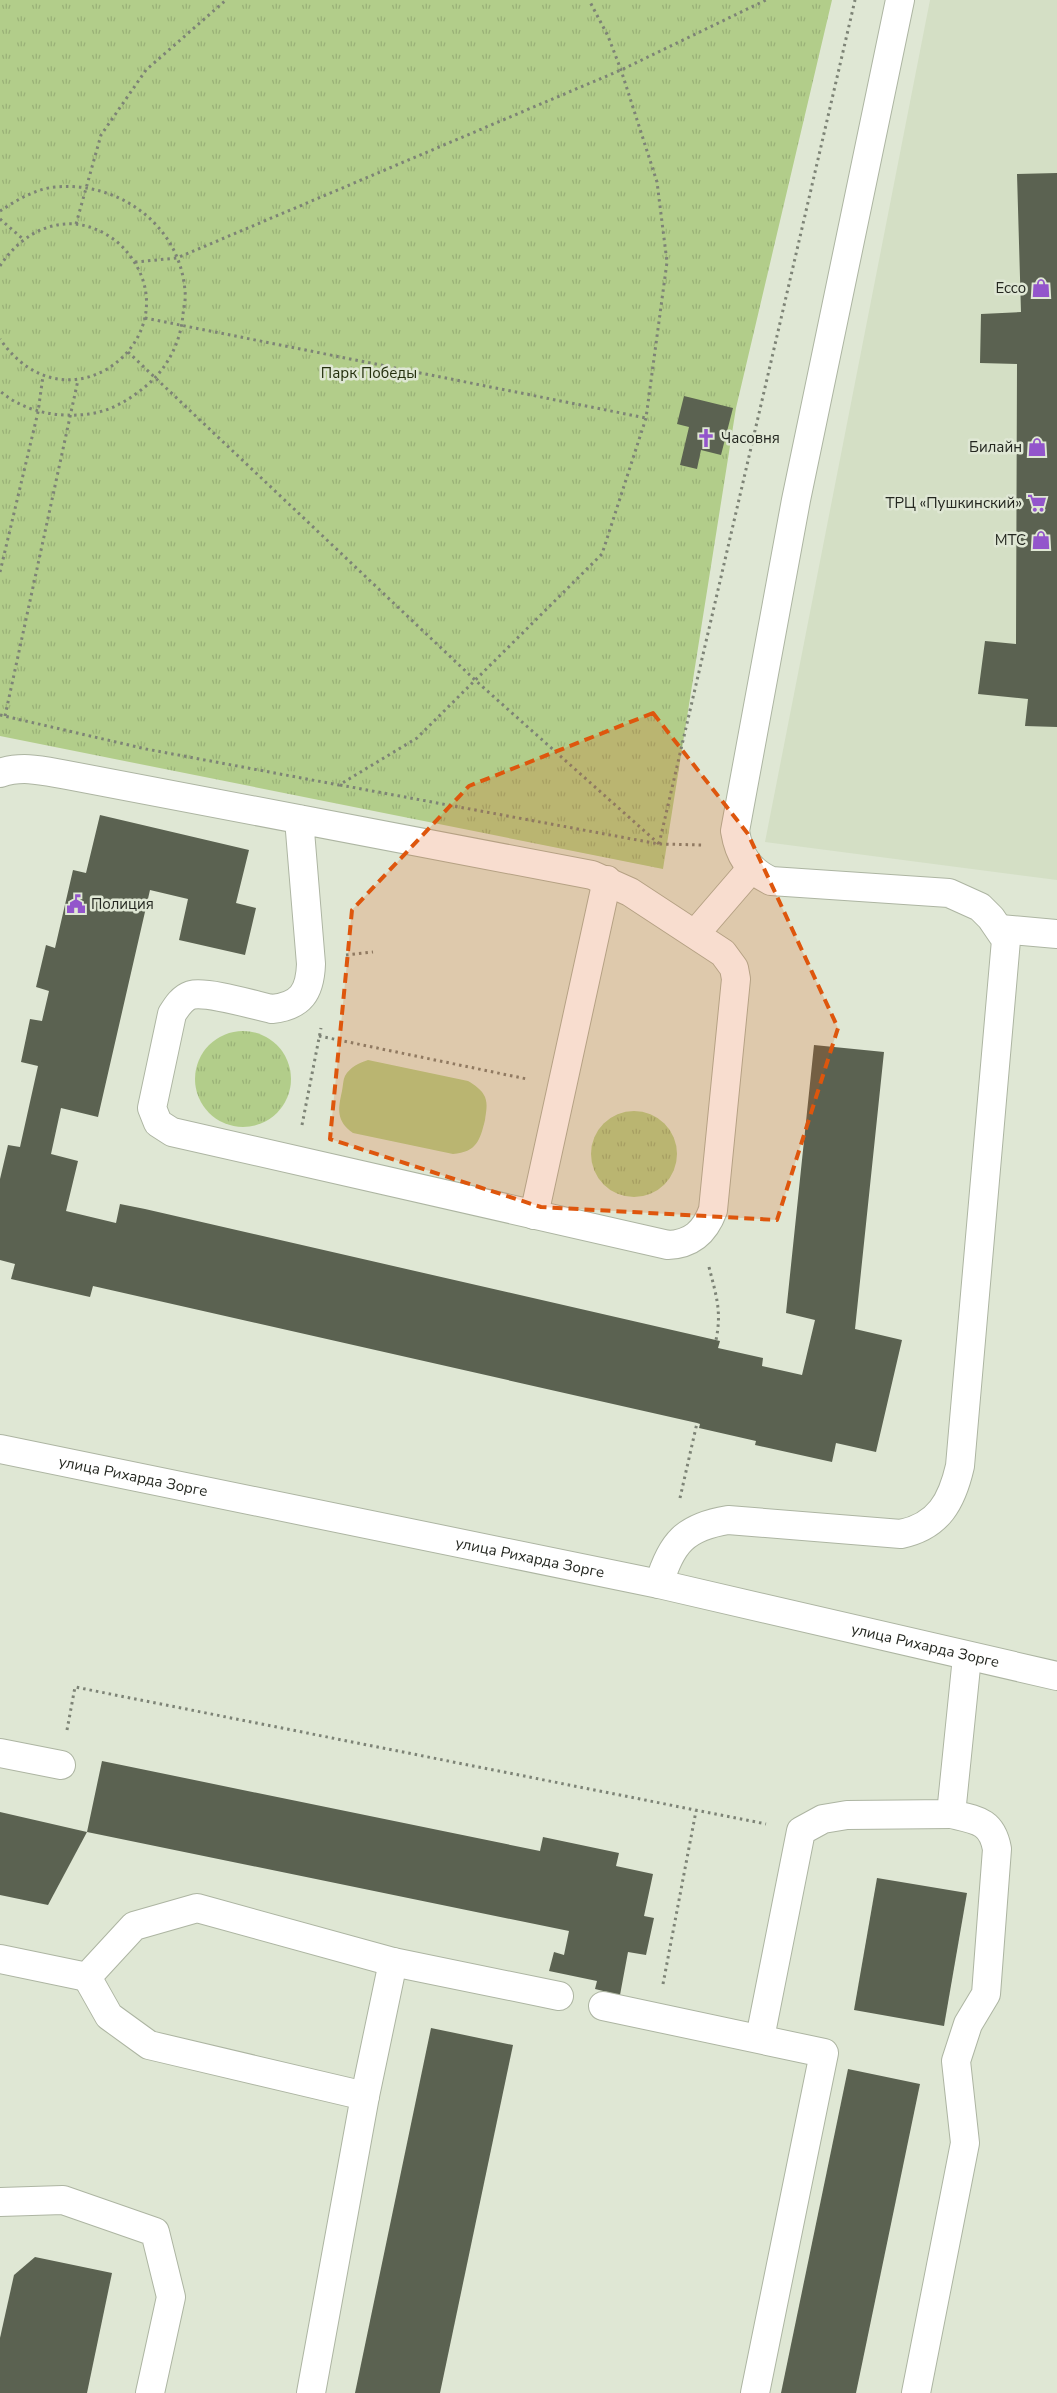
<svg xmlns="http://www.w3.org/2000/svg" width="1057" height="2393" viewBox="0 0 1057 2393" font-family="'Nunito Sans',sans-serif">
<defs>
<pattern id="park-tufts" width="24" height="20" patternUnits="userSpaceOnUse" patternTransform="scale(1.25)"><rect width="24" height="20" fill="#b2cd8a"/><path d="M3 7l-1-3M5 7V3M7 7l1-3M15 17l-1-3M17 17v-4M19 17l1-3" fill="none" stroke="#99b077"/></pattern>
</defs>
<rect width="100%" height="100%" fill="#dfe7d4"/>
<polygon fill="#d4dfc5" points="930,0 1057,0 1057,880 765,842"/>
<g fill="url(#park-tufts)">
<polygon points="0,0 832,0 736,408 663,869 0,736"/>
<circle cx="243" cy="1079" r="48"/>
<circle cx="634" cy="1154" r="43"/>
</g>
<path fill="#b2cd8a" d="M368 1060 468 1081C475 1085 482 1090 485 1097 488 1105 486 1112 485 1120 480 1140 477 1152 453 1154L353 1133C336 1121 338 1109 342 1091 343 1086 343 1080 345 1076 350 1067 359 1063 368 1060Z"/>
<g fill="#5b6251">
<polygon points="1057,173 1057,727 1025,726 1028,699 978,694 985,641 1016,644 1017,364 980,363 981,314 1021,312 1017,174"/>
<polygon points="684,396 733,408 721,455 701,450 697,469 680,465 689,427 677,424"/>
<polygon points="100,815 249,850 236,903 256,908 245,955 179,940 188,899 150,890 98,1117 61,1108 51,1154 78,1161 66,1211 116,1223 120,1204 145,1209 720,1341 718,1348 763,1358 762,1366 802,1375 815,1320 786,1313 814,1045 884,1052 855,1329 902,1340 876,1452 836,1443 832,1462 755,1445 756,1441 699,1428 700,1424 697,1423 93,1286 90,1297 11,1279 15,1264 0,1260 0,1179 8,1145 20,1147 38,1066 21,1062 30,1019 42,1021 49,991 36,987 46,945 55,948 73,870 86,873"/>
<polygon points="102,1761 540,1851 543,1837 619,1853 616,1866 653,1874 644,1916 654,1918 646,1955 628,1952 620,1995 595,1989 597,1981 549,1971 554,1952 564,1955 569,1931 87,1832"/>
<polygon points="0,1812 87,1832 48,1905 0,1895"/>
<polygon points="877,1878 967,1893 944,2026 854,2010"/>
<polygon points="431,2028 513,2045 440,2393 355,2393"/>
<polygon points="848,2069 920,2084 856,2393 781,2393"/>
<polygon points="35,2257 112,2273 87,2393 0,2393 0,2338 14,2275"/>
</g>
<g fill="none" stroke-linecap="round" stroke-linejoin="round">
<g stroke="#adb5a2" stroke-width="30">
<g id="minor">
<path d="M0 773C23 765 44 771 67 775L592 875 630 892 723 953 734 968 736 979 713 1210C705 1232 692 1244 668 1245L172 1132 158 1123 152 1108 172 1014C177 1006 182 998 191 995 207 991 254 1005 272 1009 301 1006 310 992 311 964L299 819"/>
<polyline points="1000,929 1057,934"/>
<polyline points="695,934 751,869"/>
<polyline points="534,1215 607,880"/>
<path id="s1" d="M0 1449 659 1584 1057 1676"/>
<path d="M659 1584C671 1543 685 1527 728 1520L901 1534C939 1526 952 1501 960 1466L1006 940 991 918 980 907 949 893 771 881C748 870 739 855 735 831L796 500 900 0"/>
<polyline points="0,1753 61,1765"/>
<polyline points="0,1959 87,1977 134,1926 197,1908 393,1962 559,1996"/>
<polyline points="87,1977 109,2016 149,2045 365,2096"/>
<polyline points="603,2006 824,2053 755,2393"/>
<polyline points="760,2038 801,1831 823,1819 847,1815 951,1814 967,1657"/>
<polyline points="0,2202 63,2200 155,2232 171,2297 150,2393"/>
<polyline points="311,2393 365,2096 393,1962"/>
<path d="M916 2393 965 2143 956 2061 968 2024 986 1994 997 1849C992 1821 977 1820 951 1814"/>
</g>
</g>
<g stroke="#7d8376" stroke-width="3" stroke-dasharray="2.5 4" stroke-linecap="butt">
<path d="M0 211C17 200 35 189 55 187 119 181 180 225 185 291 186 299 184 307 183 314 181 342 167 369 146 386 129 400 111 411 89 414 58 418 24 412 0 391"/>
<polyline points="0,219 23,239"/>
<polyline points="76,224 101,135 146,70 226,0"/>
<polyline points="135,262 177,258 621,70 766,0"/>
<path d="M0 266C17 240 43 222 75 224 95 226 115 237 127 252 195 334 69 439 0 339"/>
<polyline points="145,318 646,418"/>
<polyline points="128,352 475,680 659,844"/>
<polyline points="0,572 38,412 43,376"/>
<polyline points="0,715 146,749 339,785 417,738 602,554 646,418 667,262 657,182 621,70 608,36 589,0"/>
<polyline points="5,716 78,380"/>
<polyline points="340,785 659,844 703,845"/>
<polyline points="659,844 855,0"/>
<polyline points="346,955 373,952"/>
<polyline points="319,1036 527,1079"/>
<polyline points="302,1125 321,1028"/>
<path d="M709 1267C716 1295 722 1311 716 1340"/>
<polyline points="680,1498 697,1423"/>
<polyline points="67,1730 75,1687 766,1824"/>
<polyline points="663,1984 696,1811"/>
</g>
<use href="#minor" stroke="#fff" stroke-width="28"/>
</g>
<path fill="#de560d" fill-opacity="0.2" stroke="#de560d" stroke-width="4" stroke-dasharray="10 6" stroke-linejoin="round" d="M653 713 748 834 838 1028 777 1220 541 1207 330 1139 352 910 469 786Z"/>
<defs>
<g id="shop-bare" transform="scale(1.5)"><path d="M-5-2.5h2.3a2.7 3.5 0 0 1 5.4 0H5L5.5 6h-11ZM-1.5-2.5h3a1.5 2.3 0 0 0-3 0Z" fill="#9355cb" stroke="#dfe7d4" stroke-width="2.5" paint-order="stroke"/></g>
<g id="church-bare" transform="scale(1.5)"><path d="M-1.2-6h2.4v3.5h3.3v2.4h-3.3V6h-2.4V-.1h-3.3v-2.4h3.3Z" fill="#9355cb" stroke="#dfe7d4" stroke-width="2.5" paint-order="stroke"/></g>
<g id="supermarket-bare" transform="scale(1.5)"><path d="M-6-5.5h2.5l.6 2H6L4.5 2H-2.5L-4.4-4H-6ZM-1.5 3.2a1.3 1.3 0 1 0 .1 0ZM3 3.2a1.3 1.3 0 1 0 .1 0Z" fill="#9355cb" stroke="#dfe7d4" stroke-width="2.5" paint-order="stroke"/></g>
<g id="civic-bare" transform="scale(1.5)"><path d="M-.6-6.5H3V-4.5H.6V-3L4-1V1h2V6H-6V1h2V-1L-.6-3ZM-1.2 2.5V6h2.4V2.5Z" fill="#9355cb" stroke="#dfe7d4" stroke-width="2.5" paint-order="stroke"/></g>
</defs>
<g fill-rule="evenodd">
<use href="#shop-bare" x="1041" y="288"/>
<use href="#church-bare" x="706" y="438"/>
<use href="#shop-bare" x="1037" y="447"/>
<use href="#supermarket-bare" x="1037" y="503"/>
<use href="#shop-bare" x="1041" y="540"/>
<use href="#civic-bare" x="76" y="904"/>
</g>
<g text-anchor="middle" dominant-baseline="central" stroke-width="5" stroke-linejoin="round" paint-order="stroke">
<g font-size="15" fill="#242720" stroke="#dfe7d4" text-anchor="end">
<text x="1026" y="288">Ecco</text>
<text x="721" y="438" text-anchor="start">Часовня</text>
<text x="1022" y="447">Билайн</text>
<text x="1022" y="503">ТРЦ «Пушкинский»</text>
<text x="1026" y="540">МТС</text>
<text x="91" y="904" text-anchor="start">Полиция</text>
</g>
<g font-size="15" fill="#242f0d" stroke="#dfe7d4">
<text x="369" y="373">Парк Победы</text>
</g>
<g font-size="15" fill="#242720" stroke="#dfe7d4">
<text stroke="none"><textPath href="#s1" startOffset="136">улица Рихарда Зорге</textPath></text>
<text stroke="none"><textPath href="#s1" startOffset="541">улица Рихарда Зорге</textPath></text>
<text stroke="none"><textPath href="#s1" startOffset="946">улица Рихарда Зорге</textPath></text>
</g>
</g>
</svg>
